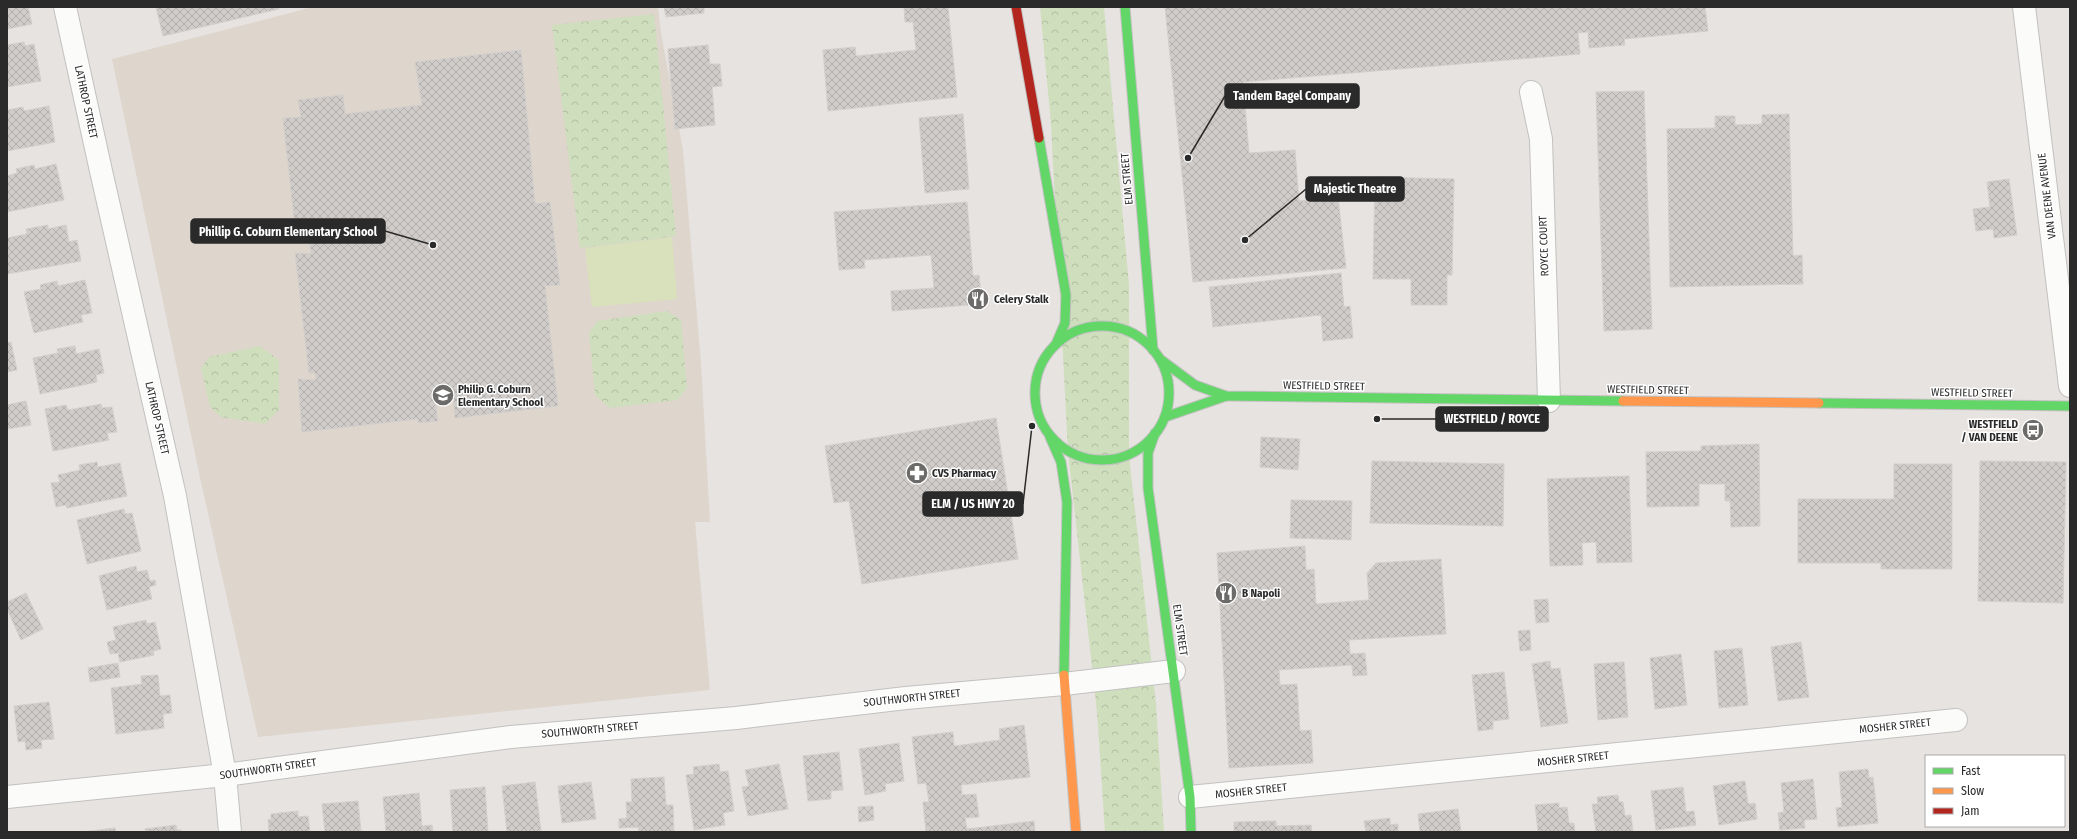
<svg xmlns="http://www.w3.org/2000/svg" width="2077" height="839" viewBox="0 0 2077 839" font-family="'Fira Sans Condensed',sans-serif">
<defs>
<pattern id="park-crowns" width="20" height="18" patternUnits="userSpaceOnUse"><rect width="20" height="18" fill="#cfdebd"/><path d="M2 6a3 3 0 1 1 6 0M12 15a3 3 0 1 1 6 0" fill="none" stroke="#b2bfa3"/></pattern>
<pattern id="building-cross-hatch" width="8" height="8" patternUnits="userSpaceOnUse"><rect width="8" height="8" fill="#cfccc9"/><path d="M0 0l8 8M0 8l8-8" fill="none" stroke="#b2afad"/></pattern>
</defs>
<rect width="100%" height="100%" fill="#e7e3e0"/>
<polygon fill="#ded5cd" points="313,7 658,7 661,33 683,150 701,363 710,522 695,522 710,690 258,737 199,473 112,59"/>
<g fill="url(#park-crowns)">
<polygon points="1040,7 1104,7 1129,285 1129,455 1156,704 1164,832 1105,832 1097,712 1068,452 1051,124"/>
<polygon points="654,14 676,236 580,248 552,25"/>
<polygon points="667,311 681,320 687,388 677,400 610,408 595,395 589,333 597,321"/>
<polygon points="260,346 279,360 279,410 265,424 221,417 210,407 201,368 209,357"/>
</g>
<polygon fill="#d8e1bb" points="672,237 677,299 592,307 585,248"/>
<g fill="url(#building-cross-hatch)" stroke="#d2cfcc">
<polygon points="7,7 28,7 32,24 7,29"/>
<polygon points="156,7 279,7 279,9 163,36"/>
<polygon points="664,7 704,7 704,13 666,17"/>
<polygon points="904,7 948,7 957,97 828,111 823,50 855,47 856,56 916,50 913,22 905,22"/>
<polygon points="1165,7 1705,7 1708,31 1624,39 1625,45 1589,48 1588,32 1578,33 1580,54 1243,82 1249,153 1295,150 1299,201 1338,197 1346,268 1193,282"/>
<polygon points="24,42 25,46 34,44 41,81 7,87 7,45"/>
<polygon points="708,45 710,64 720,64 722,86 712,87 715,125 675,129 668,49"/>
<polygon points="521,50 535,204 550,202 560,285 545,286 558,406 455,418 453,391 434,394 438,421 418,423 418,419 302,432 298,379 316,380 315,373 309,373 295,253 311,254 309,236 296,236 283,118 301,117 298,100 343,95 345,114 422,105 415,62"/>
<polygon points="1644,91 1652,329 1604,331 1596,92"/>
<polygon points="49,106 55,142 7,151 7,110 23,107 24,111"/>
<polygon points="963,114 969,189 925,193 919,118"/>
<polygon points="1789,114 1793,256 1802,255 1803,284 1670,287 1667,129 1715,128 1715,116 1735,116 1735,125 1762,124 1762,115"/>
<polygon points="56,164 64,200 7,212 7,176 17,173 16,169 34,165 35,169"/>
<polygon points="1375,177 1454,179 1452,275 1447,275 1447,305 1411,305 1411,279 1373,279"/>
<polygon points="2009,179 2017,235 1994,238 1993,229 1976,231 1973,209 1990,207 1987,182"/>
<polygon points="967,202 973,276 979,275 982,304 892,311 891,291 934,288 931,255 864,260 865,268 839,270 834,212"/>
<polygon points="48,225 48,229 66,225 69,242 77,240 81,261 7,274 7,238 27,234 26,229"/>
<polygon points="1341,273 1344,307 1350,306 1353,338 1323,341 1321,315 1213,327 1209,287"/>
<polygon points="85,280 92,313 81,315 83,322 34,333 24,292 41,289 40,285 57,281 58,286"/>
<polygon points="11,342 17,370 7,372 7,343"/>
<polygon points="75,346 76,354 99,349 104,373 96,375 97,382 40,394 33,358 58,353 57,349"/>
<polygon points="26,401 31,425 7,429 7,405"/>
<polygon points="101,404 102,408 112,407 117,432 107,433 109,440 53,451 45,409 66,405 68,410"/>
<polygon points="996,418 1018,559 862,584 849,501 834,503 825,446"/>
<polygon points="1261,437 1300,439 1298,470 1260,467"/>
<polygon points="1759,444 1760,526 1731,527 1730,501 1725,501 1725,484 1699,484 1699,506 1647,507 1646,452 1701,451 1701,446"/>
<polygon points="1372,461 1504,464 1503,526 1370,523"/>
<polygon points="1980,461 2066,462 2063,603 1978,601"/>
<polygon points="97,462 98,467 120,463 127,496 67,508 66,505 56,507 51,483 60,482 58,475 80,470 79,465"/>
<polygon points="1894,464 1952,464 1952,569 1881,569 1881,563 1798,563 1798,499 1894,499"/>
<polygon points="1629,476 1632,562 1597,563 1596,542 1582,543 1583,565 1550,566 1547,479"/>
<polygon points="1291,500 1352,501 1351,540 1290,538"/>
<polygon points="124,509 125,514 132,513 141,551 87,564 77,520"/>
<polygon points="1305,546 1306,570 1314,569 1316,604 1369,600 1367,573 1376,563 1441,559 1446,634 1349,640 1350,654 1365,653 1367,675 1353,676 1352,665 1279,670 1280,685 1297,684 1300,731 1311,730 1313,763 1229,768 1217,553"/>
<polygon points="136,566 137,572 147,570 150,581 155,580 156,585 149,587 152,599 107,610 99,576"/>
<polygon points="26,593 43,629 21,640 7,609 7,602"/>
<polygon points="1548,599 1549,622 1536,623 1534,600"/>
<polygon points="146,620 147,624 155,622 161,649 153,651 154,655 120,662 118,653 110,654 107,642 116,640 113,627"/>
<polygon points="1530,630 1531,650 1520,651 1518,631"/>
<polygon points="1801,642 1809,697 1778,701 1771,647"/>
<polygon points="1742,648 1748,705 1719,708 1714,651"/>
<polygon points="1681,654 1687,705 1655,709 1650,658"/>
<polygon points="1550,661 1551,669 1560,668 1568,723 1541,727 1532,664"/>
<polygon points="1624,662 1628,717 1598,720 1594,664"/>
<polygon points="118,663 120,677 90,682 88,668"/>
<polygon points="1504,672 1509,719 1493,721 1493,729 1478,731 1472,675"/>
<polygon points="158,675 160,696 170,695 172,713 163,714 164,728 116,734 111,688 142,684 141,676"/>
<polygon points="49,702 54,739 41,740 42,748 26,750 25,741 18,742 14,706"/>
<polygon points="1024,725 1030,777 961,785 962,795 976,794 979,817 965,818 967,829 1034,821 1035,832 926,832 923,802 929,802 926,783 918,784 912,737 953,732 954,746 1000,740 999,729"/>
<polygon points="899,743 904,781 885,784 886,791 865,795 859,749"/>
<polygon points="839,752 843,790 831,791 831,799 808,801 803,756"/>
<polygon points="719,764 720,772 728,771 734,811 723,813 725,825 694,830 686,775 694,774 693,767"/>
<polygon points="779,764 788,809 748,816 742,787 749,786 745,770"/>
<polygon points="1868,769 1869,778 1873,777 1878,823 1838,827 1836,808 1842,807 1839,772"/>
<polygon points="664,777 666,805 673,805 674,832 639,832 638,827 619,828 619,819 627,818 626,802 632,802 631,779"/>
<polygon points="1813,779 1817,819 1804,820 1805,828 1780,830 1778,813 1784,812 1781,783"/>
<polygon points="1745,781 1748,804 1755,803 1757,819 1719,825 1713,786"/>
<polygon points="535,782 541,831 507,832 502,786"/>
<polygon points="591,782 596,819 562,823 558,786"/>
<polygon points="485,787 488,832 453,832 450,790"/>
<polygon points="1683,787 1686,812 1694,811 1696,825 1656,830 1651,791"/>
<polygon points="419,793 422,826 432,825 433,832 386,832 383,797"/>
<polygon points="1618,795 1619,802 1623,802 1625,816 1631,815 1633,832 1596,832 1592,804 1598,804 1597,797"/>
<polygon points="358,801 361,832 325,832 322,804"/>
<polygon points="1559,803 1559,808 1567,807 1569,823 1574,823 1575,832 1538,832 1535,805"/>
<polygon points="873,806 874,820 859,822 858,807"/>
<polygon points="1458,809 1461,832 1420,832 1418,814"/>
<polygon points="298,811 298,817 308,816 310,832 269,832 268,820 271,819 271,814"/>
<polygon points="1390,818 1390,825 1398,824 1398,832 1366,832 1364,821"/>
<polygon points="1276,821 1276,826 1311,825 1312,832 1234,832 1234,822"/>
<polygon points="176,825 177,830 181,830 182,832 146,832 145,829"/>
<polygon points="115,828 116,832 82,832"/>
</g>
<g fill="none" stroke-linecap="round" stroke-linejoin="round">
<g stroke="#c2c1c1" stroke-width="24">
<g id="street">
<polyline points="65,7 101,171 175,496 225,775 230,832"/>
<polyline points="2024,7 2070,386"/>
<polyline points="1531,92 1541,139 1549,401"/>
<polyline points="7,797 225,775 511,737 736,718 906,698 1064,684 1174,671"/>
<polyline points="1190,797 1956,720"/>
</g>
</g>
<g stroke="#c2c1c1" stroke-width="11">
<g id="fast">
<polyline points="1125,7 1153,350"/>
<polyline points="1039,138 1066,295 1065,323 1056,344"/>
<circle cx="1102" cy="393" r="67"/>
<polyline points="1160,359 1195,385 1226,396 1623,401"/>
<polyline points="1819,403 2070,406"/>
<polyline points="1165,417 1226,396"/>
<polyline points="1155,433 1148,453 1148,488 1190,797 1191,832"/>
<polyline points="1050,437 1061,462 1067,502 1064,675"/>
</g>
</g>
<g stroke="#c2c1c1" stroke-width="11">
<g id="slow">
<polyline points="1623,401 1819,403"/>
<polyline points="1064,675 1076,832"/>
</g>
</g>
<g stroke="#c2c1c1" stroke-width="11">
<polyline id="jam" points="1016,7 1039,138"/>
</g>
<use href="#street" stroke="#fbfbfa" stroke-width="22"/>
<use href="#fast" stroke="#63d668" stroke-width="9"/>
<use href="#slow" stroke="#ff974d" stroke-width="9"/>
<use href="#jam" stroke="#b3261e" stroke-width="9"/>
</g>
<defs>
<g id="restaurant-disc" transform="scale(1.15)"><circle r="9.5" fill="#6c6b6a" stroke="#fff"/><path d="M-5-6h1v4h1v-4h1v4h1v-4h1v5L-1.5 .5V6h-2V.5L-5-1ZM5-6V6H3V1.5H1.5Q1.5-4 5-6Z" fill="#fff"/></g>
<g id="school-disc" transform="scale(1.15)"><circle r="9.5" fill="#6c6b6a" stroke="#fff"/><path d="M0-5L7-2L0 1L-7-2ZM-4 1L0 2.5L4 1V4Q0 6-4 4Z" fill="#fff"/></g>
<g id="bus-disc" transform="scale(1.15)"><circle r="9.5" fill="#6c6b6a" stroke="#fff"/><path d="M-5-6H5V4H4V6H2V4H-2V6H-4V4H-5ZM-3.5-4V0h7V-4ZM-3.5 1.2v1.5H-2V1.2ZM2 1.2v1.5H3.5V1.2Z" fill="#fff"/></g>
<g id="pharmacy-disc" transform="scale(1.15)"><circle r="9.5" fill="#6c6b6a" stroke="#fff"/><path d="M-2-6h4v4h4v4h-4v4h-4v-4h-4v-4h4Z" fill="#fff"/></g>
</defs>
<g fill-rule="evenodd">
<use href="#restaurant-disc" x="978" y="299"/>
<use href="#school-disc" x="443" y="395"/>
<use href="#bus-disc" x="2033" y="430"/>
<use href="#pharmacy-disc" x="917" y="473"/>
<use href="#restaurant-disc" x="1226" y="593"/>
</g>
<g text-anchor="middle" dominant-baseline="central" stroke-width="3" stroke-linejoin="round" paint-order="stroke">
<g font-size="11" fill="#2a2a2a" stroke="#fff">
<text transform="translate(86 102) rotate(78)">LATHROP STREET</text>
<text transform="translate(1127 179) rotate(-95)">ELM STREET</text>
<text transform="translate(2047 196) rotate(-97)">VAN DEENE AVENUE</text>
<text transform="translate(1544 246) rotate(-92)">ROYCE COURT</text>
<text transform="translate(1324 386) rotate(1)">WESTFIELD STREET</text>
<text transform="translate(1648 390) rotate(1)">WESTFIELD STREET</text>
<text transform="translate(1972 393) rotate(1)">WESTFIELD STREET</text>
<text transform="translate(157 418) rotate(77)">LATHROP STREET</text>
<text transform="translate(1180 630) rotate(82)">ELM STREET</text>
<text transform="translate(912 698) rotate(-6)">SOUTHWORTH STREET</text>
<text transform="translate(1895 726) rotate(-6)">MOSHER STREET</text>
<text transform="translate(590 730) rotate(-5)">SOUTHWORTH STREET</text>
<text transform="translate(1573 759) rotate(-6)">MOSHER STREET</text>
<text transform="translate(268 769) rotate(-8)">SOUTHWORTH STREET</text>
<text transform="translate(1251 791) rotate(-6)">MOSHER STREET</text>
</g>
<g font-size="11" font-weight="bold" fill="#2a2a2a" stroke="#fff" text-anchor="start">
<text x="994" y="299">Celery Stalk</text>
<text x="458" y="389">Philip G. Coburn<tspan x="458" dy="13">Elementary School</tspan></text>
<text x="2018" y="424" text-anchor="end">WESTFIELD<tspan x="2018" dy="13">/ VAN DEENE</tspan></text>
<text x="932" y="473">CVS Pharmacy</text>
<text x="1242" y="593">B Napoli</text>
</g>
</g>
<path fill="none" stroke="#2a2a2a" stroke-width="1.5" d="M1188 158L1225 96M1245 240L1306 189M433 245L385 231M1377 419L1436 419M1032 426L1023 504"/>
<g fill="#2a2a2a" stroke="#fff" stroke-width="1.5">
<circle cx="1188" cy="158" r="4"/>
<circle cx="1245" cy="240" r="4"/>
<circle cx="433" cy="245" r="4"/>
<circle cx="1377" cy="419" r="4"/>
<circle cx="1032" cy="426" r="4"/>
</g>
<g fill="#2a2a2a" stroke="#2a2a2a" stroke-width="1.5">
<rect x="1225" y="84" width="134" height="24" rx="4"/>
<rect x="1306" y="177" width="98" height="24" rx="4"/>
<rect x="191" y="219" width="194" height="24" rx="4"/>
<rect x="1436" y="407" width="112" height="24" rx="4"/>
<rect x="923" y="492" width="100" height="24" rx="4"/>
</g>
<g font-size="12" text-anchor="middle" font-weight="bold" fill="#fff">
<text x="1292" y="100">Tandem Bagel Company</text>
<text x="1355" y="193">Majestic Theatre</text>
<text x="288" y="236">Phillip G. Coburn Elementary School</text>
<text x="1492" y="423">WESTFIELD / ROYCE</text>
<text x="973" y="508">ELM / US HWY 20</text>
</g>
<rect width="2077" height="839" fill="none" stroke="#2a2a2a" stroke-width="16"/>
<rect x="1925" y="755" width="140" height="72" fill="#ffffff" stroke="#aaaaaa"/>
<rect x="1933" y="768" width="20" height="6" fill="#63d668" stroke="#aaaaaa"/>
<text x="1961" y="775" font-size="12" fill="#2a2a2a">Fast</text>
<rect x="1933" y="788" width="20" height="6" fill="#ff974d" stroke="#aaaaaa"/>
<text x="1961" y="795" font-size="12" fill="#2a2a2a">Slow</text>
<rect x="1933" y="808" width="20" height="6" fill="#b3261e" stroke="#aaaaaa"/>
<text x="1961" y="815" font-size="12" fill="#2a2a2a">Jam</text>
</svg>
